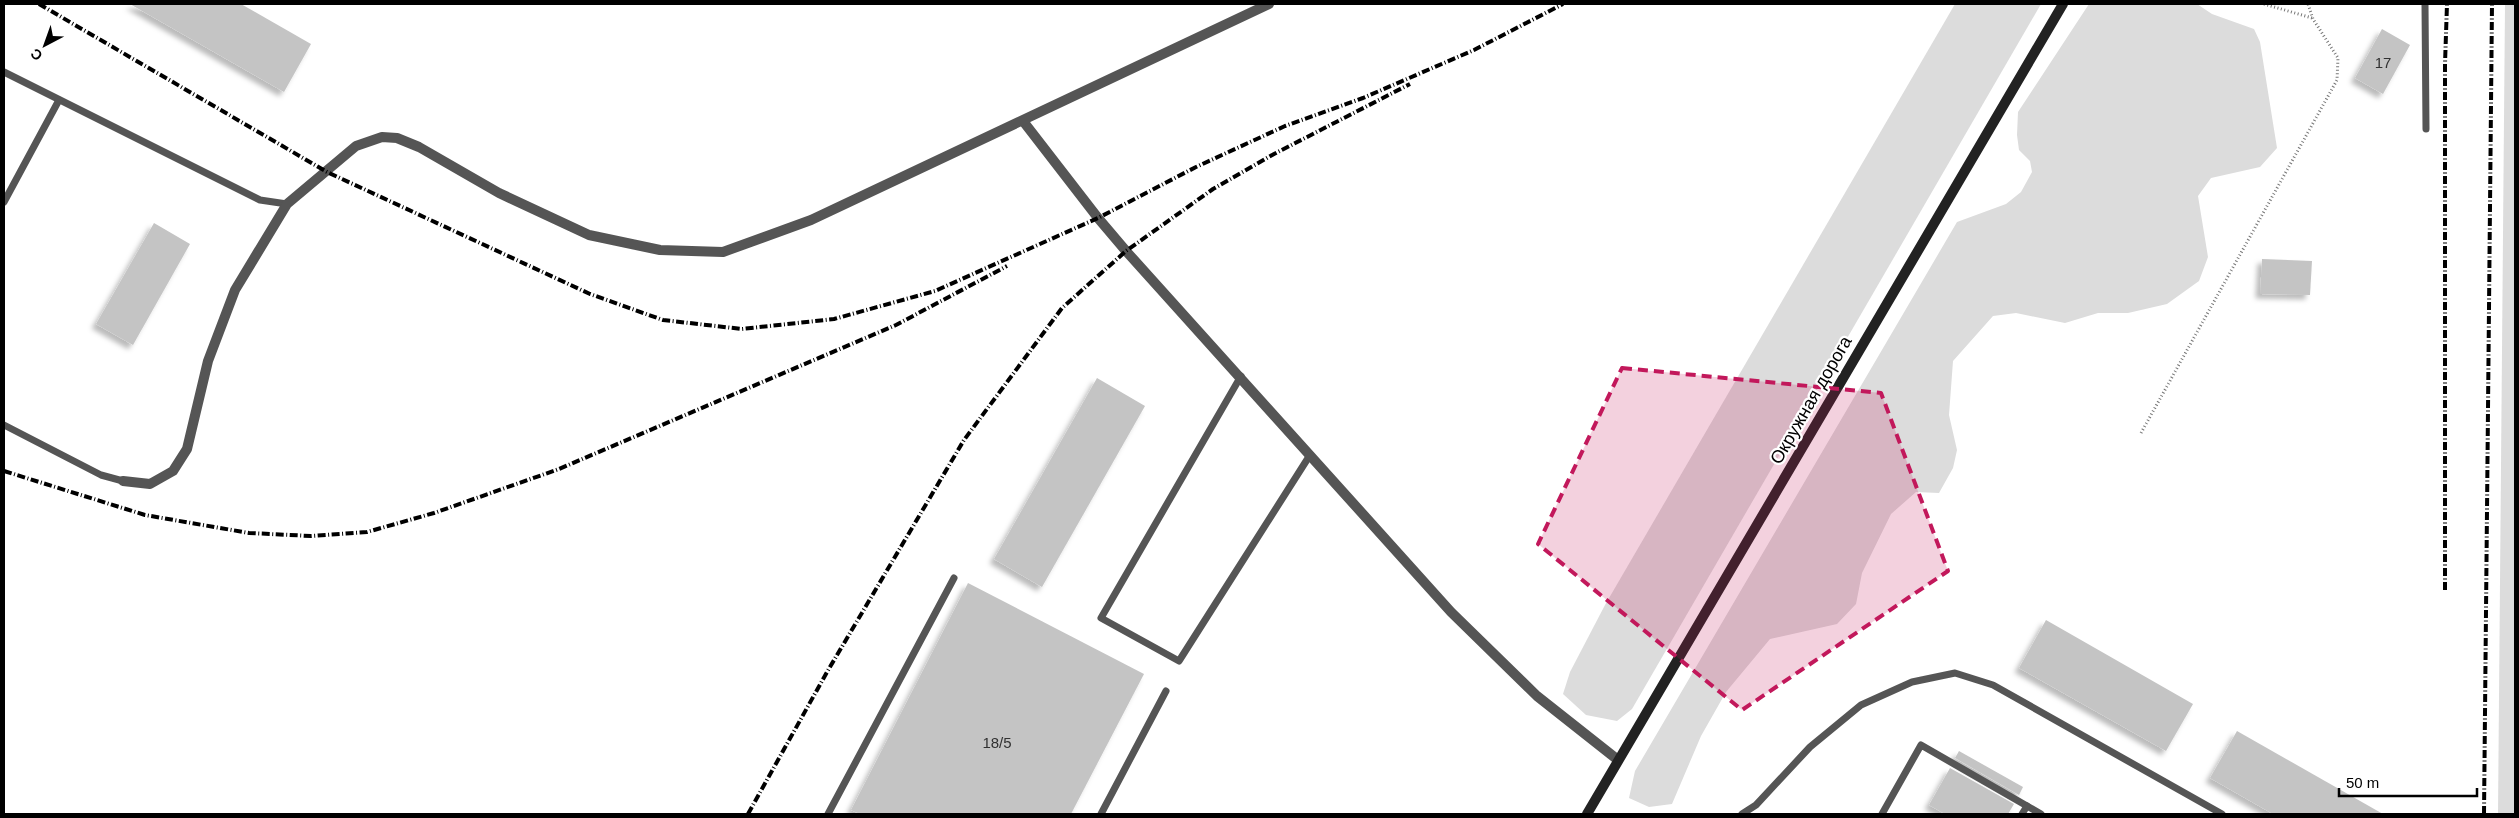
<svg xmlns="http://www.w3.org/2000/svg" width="2519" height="818" viewBox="0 0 2519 818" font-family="Helvetica,sans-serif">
<defs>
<filter id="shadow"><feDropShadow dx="-4.5" dy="4.5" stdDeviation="2.5" flood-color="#0004"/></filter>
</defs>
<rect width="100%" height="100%" fill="#fff"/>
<g fill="#dcdcdc">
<polygon points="1955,4 2041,4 1632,709 1617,721 1586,715 1563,694 1570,672 1605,605"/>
<polygon points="2089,4 2197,4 2212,14 2254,29 2260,42 2277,148 2260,167 2211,178 2198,196 2208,257 2199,281 2167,304 2128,313 2098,313 2065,323 2016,313 1993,316 1953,361 1949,415 1957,450 1953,468 1939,493 1916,492 1891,514 1862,573 1856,604 1837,624 1770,639 1726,692 1701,736 1672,804 1649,807 1629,798 1635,771 1957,222 2006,204 2021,192 2032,172 2030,161 2019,150 2017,135 2018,112"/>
<polygon points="2505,4 2515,4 2515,814 2498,814"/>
</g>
<g fill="#c4c4c4" filter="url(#shadow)">
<polygon points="130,4 241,4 311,44 284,92"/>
<polygon points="2382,29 2410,45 2383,94 2355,78"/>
<polygon points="154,223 190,244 133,345 96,324"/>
<polygon points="2262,259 2312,261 2310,295 2260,294"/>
<polygon points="1097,378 1145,406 1042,587 994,559"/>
<polygon points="968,583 1144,674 1071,814 860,814 851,810"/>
<polygon points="2046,620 2193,704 2166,751 2019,668"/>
<polygon points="2237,731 2383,814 2273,814 2210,778"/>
<polygon points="1959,751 2023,787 2019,795 1955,758"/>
<polygon points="1950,768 2014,804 2008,814 1945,814 1929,805"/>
</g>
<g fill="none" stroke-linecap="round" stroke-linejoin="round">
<g stroke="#777" stroke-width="3" stroke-dasharray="1 2.5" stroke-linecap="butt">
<polyline points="2264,4 2312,18"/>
<polyline points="2141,433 2337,80 2338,58 2313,19 2308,4"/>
</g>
<g stroke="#555" stroke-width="7">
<polyline points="2425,4 2426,129"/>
<polyline points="4,72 260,200 287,204"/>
<polyline points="4,202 59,100"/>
<polyline points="1241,376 1101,618 1179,661 1310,455"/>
<polyline points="4,425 101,475 123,481"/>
<polyline points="828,814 954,578"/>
<polyline points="1101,814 1166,691"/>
<polyline points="1742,814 1756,805 1810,747 1861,705 1912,682 1955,673 1993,685 2222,814"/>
<polyline points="1882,814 1921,745 2041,814"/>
<polyline points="2022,814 2027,806"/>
</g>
<g stroke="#555" stroke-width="10">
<polyline points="1023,121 1098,218 1126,251 1451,612 1537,696 1618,760"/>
<polyline points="123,481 150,484 173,471 187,449 208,361 235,290 287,204 356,146 382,137 397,138 419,147 499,193 589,235 660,250 723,252 811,220 1269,4"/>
</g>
<polyline stroke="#222" stroke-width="10" points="1587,814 2063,4"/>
<g stroke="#000" stroke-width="4" stroke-dasharray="8 2.5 1 2.5" stroke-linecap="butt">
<polyline points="39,4 327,172 590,294 663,320 742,329 834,319 935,291 1098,218 1196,167 1285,126 1363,98 1474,50 1563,4"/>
<polyline points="4,471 145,515 249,533 311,536 367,532 434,513 559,469 896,325 1007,266"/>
<polyline points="2445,590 2445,64 2447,4"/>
<polyline points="748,814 827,672 964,440 1062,308 1126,251 1213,189 1274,154 1410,84"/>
<polyline points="2484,814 2492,4"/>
</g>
</g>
<path fill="#c2185b" fill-opacity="0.2" stroke="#c2185b" stroke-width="4" stroke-dasharray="10 6" stroke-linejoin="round" d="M1622 368 1881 393 1948 571 1742 710 1538 544Z"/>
<g text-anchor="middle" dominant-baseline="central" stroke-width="4.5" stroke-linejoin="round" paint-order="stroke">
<g font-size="15" fill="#313131">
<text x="2383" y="62">17</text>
<text x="997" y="742">18/5</text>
</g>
<g font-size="18" fill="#000" stroke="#fff">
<text transform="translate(1811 400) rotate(-60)">Окружная дорога</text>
</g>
</g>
<rect width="2519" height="818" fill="none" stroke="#000000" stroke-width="10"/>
<g transform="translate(45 45) rotate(221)" stroke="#ffffff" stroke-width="4" paint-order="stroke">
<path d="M0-4L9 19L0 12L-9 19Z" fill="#000000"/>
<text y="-8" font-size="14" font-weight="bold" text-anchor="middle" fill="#000000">С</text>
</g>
<path d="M2339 788v8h138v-8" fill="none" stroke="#000000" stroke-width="2.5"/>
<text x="2346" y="788" font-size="15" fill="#000000" stroke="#ffffff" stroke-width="4" paint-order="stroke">50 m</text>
</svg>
